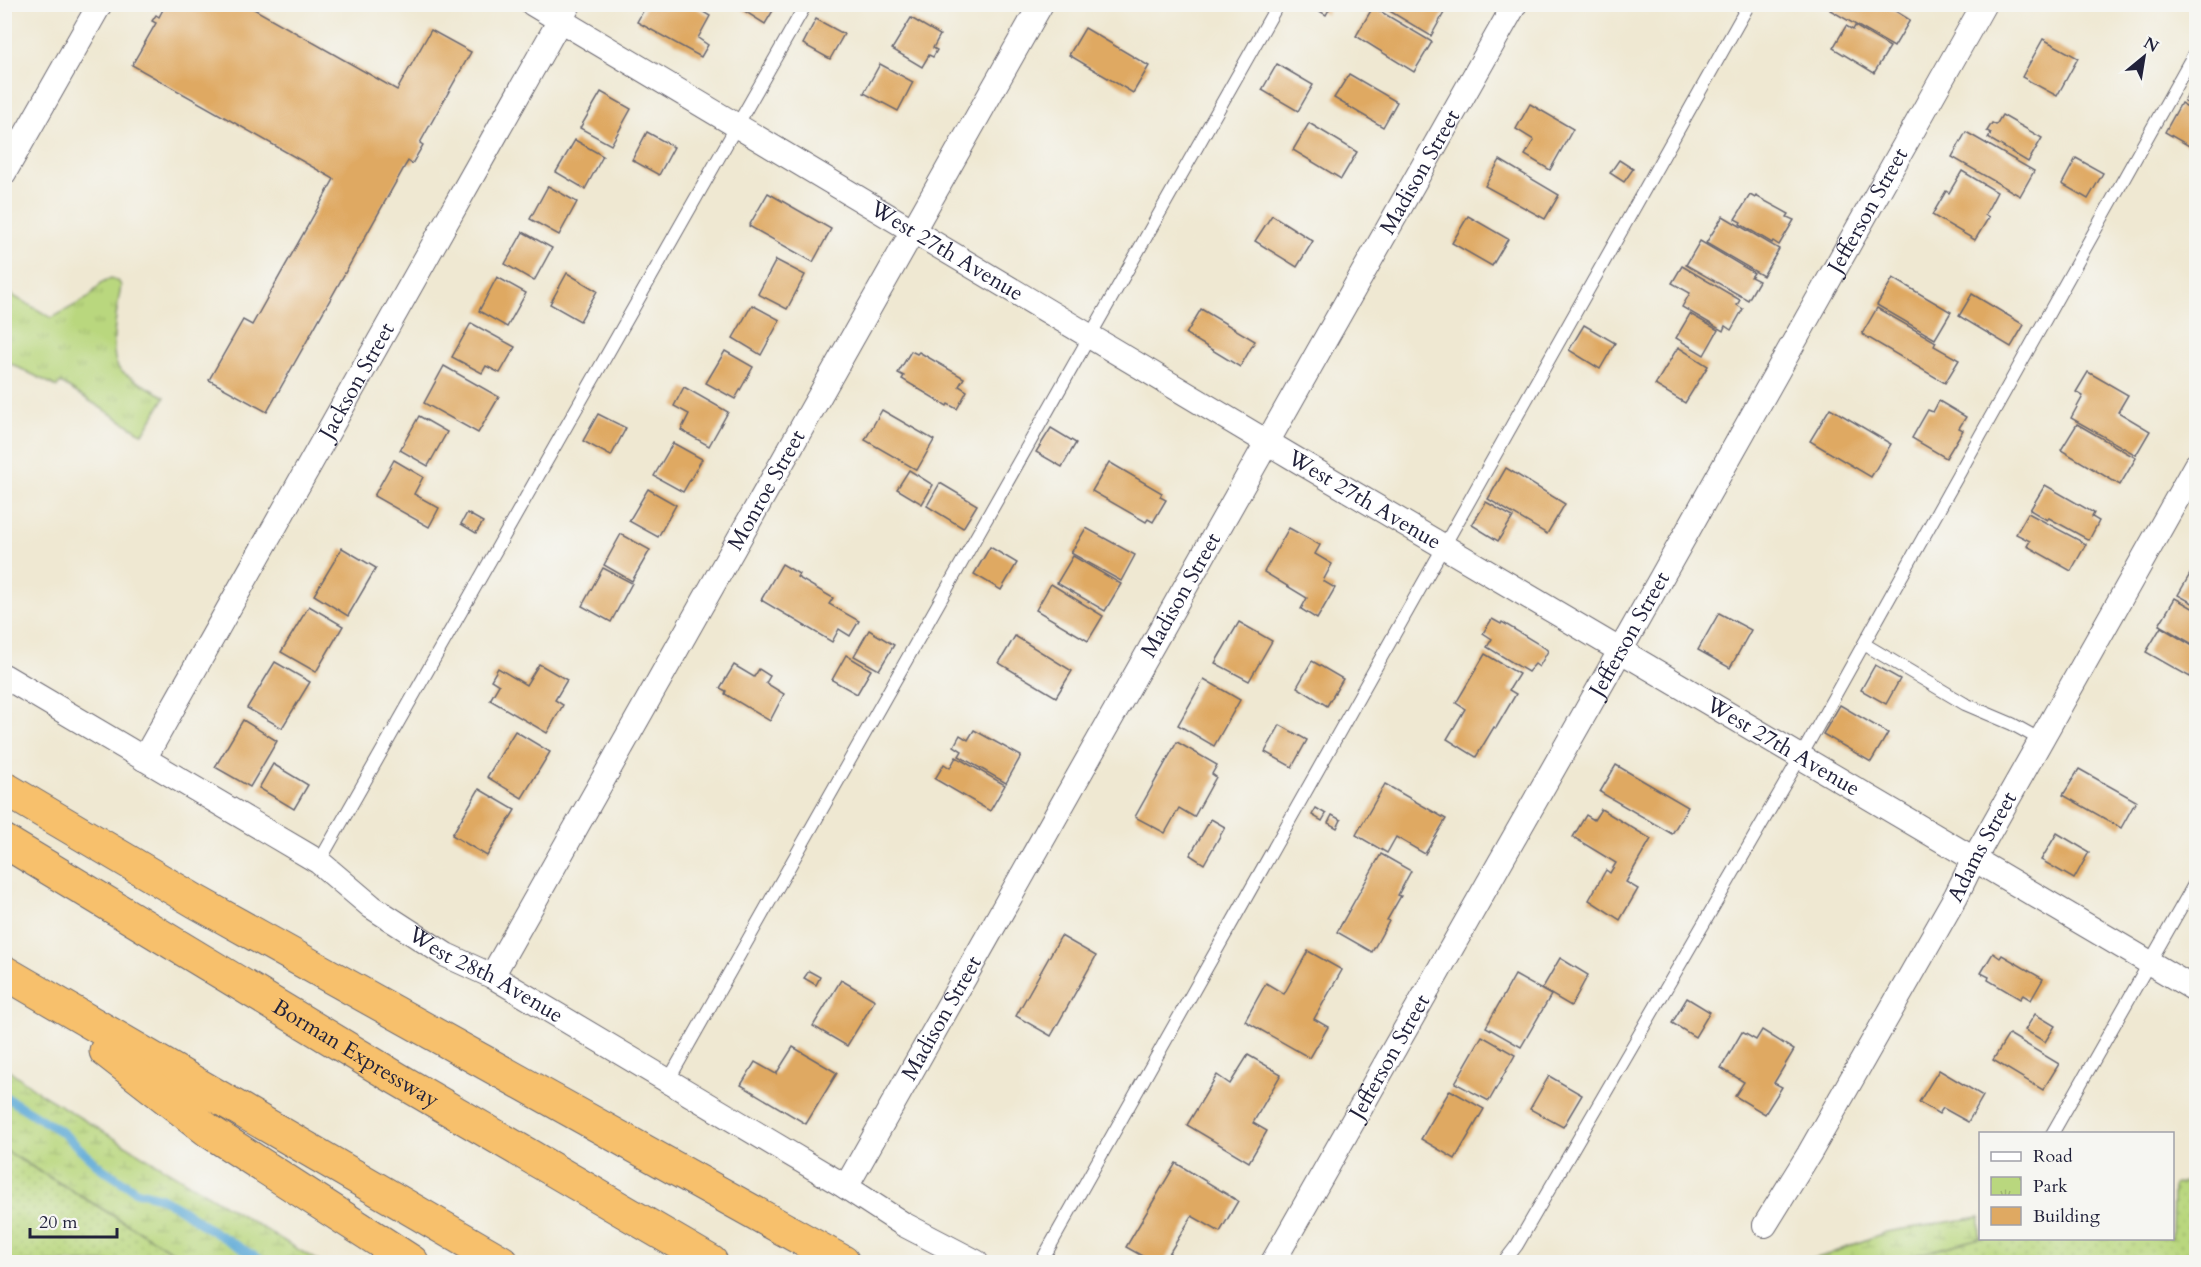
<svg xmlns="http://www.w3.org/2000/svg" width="2201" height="1267" viewBox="0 0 2201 1267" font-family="Cardo,serif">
<defs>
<pattern id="grass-dots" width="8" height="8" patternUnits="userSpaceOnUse" patternTransform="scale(1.5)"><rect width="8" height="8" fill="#b9d77e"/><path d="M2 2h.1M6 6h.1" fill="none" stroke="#9fb86e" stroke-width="1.8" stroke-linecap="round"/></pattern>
<pattern id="wetland-marsh" width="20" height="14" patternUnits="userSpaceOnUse" patternTransform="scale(1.5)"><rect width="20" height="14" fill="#b9d77e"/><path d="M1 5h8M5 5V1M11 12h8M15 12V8" fill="none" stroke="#9fb86e"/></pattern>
<pattern id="park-tufts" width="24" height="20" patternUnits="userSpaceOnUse" patternTransform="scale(1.5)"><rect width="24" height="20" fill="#b9d77e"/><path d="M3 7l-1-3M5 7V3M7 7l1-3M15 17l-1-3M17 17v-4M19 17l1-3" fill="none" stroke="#9fb86e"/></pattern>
</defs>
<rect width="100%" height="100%" fill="#f6f6f2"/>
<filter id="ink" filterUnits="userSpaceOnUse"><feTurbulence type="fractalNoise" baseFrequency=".0167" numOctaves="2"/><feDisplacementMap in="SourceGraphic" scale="12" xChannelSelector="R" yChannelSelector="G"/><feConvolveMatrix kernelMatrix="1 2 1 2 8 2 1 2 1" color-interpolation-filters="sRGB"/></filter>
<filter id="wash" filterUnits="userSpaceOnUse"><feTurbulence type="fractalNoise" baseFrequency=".008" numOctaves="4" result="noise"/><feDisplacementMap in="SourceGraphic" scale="24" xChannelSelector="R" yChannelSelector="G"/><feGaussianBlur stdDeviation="1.35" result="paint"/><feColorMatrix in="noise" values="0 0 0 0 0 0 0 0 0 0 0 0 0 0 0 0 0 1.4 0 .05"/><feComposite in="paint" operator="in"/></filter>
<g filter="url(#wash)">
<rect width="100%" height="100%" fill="#efe8d2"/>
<g fill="url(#grass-dots)" stroke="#6e7c5c" stroke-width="1.5">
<polygon points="4,1150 190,1262 5,1262"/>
<polygon points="2196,1179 2196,1262 1888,1262 1980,1238 2172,1238 2173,1185"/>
</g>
<g fill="url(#wetland-marsh)" stroke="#6e7c5c" stroke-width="1.5">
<polygon points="5,1067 41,1094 319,1262 190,1262 5,1150"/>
<polygon points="1980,1217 1980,1238 1888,1262 1799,1262 1824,1256 1886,1232"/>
</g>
<path fill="url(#park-tufts)" stroke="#6e7c5c" stroke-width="1.5" d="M111 278 119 282 121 286C118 304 107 356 120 370 129 378 154 390 165 397L143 434 61 383 57 387C41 378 26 372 10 363L5 365V297L10 294 52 318 88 298 102 282Z"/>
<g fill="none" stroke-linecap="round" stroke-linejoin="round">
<polyline stroke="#5eaad7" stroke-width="9" points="4,1096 63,1133 101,1168 136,1191 159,1197 181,1209 206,1227 264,1262"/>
</g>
<g id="blocks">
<g fill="#dfa962">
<polygon points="4,4 15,4 4,22"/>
<polygon points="166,4 245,4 397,90 431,30 471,52 420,143 423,145 412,164 408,161 405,166 267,412 209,380 243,320 252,325 334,179 132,65 156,23 152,21 156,15 159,17"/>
<polygon points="647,4 690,4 710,16 698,38 708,45 701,57 637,22"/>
<polygon points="739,4 777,4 765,24 738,7"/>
<polygon points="1308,4 1332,4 1326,15"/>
<polygon points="1378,4 1434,4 1445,11 1431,36"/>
<polygon points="1833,4 1884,4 1910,20 1894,47 1830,10"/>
<polygon points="1373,7 1432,42 1414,72 1356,36"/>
<polygon points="911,18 940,35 933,48 937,50 933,57 929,55 922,67 892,49"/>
<polygon points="816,19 844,34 830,59 803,44"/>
<polygon points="1846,26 1853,30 1855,26 1890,47 1874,73 1833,48"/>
<polygon points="1085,28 1149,66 1133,93 1069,55"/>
<polygon points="2043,39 2078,58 2057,96 2022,77"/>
<polygon points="880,64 913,82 898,111 864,93"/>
<polygon points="1277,64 1313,85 1298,111 1262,90"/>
<polygon points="1349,74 1397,102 1383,127 1334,98"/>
<polygon points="2196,80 2196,108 2184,101"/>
<polygon points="601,92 631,109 611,145 580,128"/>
<polygon points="2181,103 2196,112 2196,150 2165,132"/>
<polygon points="1530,104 1573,129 1550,170 1525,155 1534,140 1516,129"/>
<polygon points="2002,115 2042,138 2028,162 1988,138 1991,133 1987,131 1992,123 1996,125"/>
<polygon points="1309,123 1357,152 1341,179 1293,150"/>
<polygon points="647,132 674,147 659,175 632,160"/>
<polygon points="1966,132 2034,171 2020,196 1952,157"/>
<polygon points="575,140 603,156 585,189 556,172"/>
<polygon points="2076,158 2103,173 2088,199 2062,184"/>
<polygon points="1500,160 1559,195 1545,219 1485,186"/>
<polygon points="1619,160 1633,169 1624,182 1610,173"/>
<polygon points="1962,171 1997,192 1985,215 1989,217 1975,240 1932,215 1946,191 1949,193"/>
<polygon points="548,186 577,202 559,235 530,219"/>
<polygon points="768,193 831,229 813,262 749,226"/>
<polygon points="1750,195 1755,198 1756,196 1789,214 1787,217 1794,220 1779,245 1773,241 1772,243 1740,224 1741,222 1735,219"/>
<polygon points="1272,215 1313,241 1297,267 1255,241"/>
<polygon points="1468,216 1508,239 1492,266 1452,243"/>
<polygon points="1723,216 1779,249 1763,276 1706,243"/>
<polygon points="523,232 552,248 534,281 505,264"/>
<polygon points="1700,241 1754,273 1751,277 1759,281 1748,300 1686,265"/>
<polygon points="776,260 805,275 787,309 758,294"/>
<polygon points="1682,266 1740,300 1737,305 1743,309 1731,330 1725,326 1723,331 1682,307 1690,293 1672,283"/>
<polygon points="567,273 597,291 580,321 550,304"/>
<polygon points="497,277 526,293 507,327 479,311"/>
<polygon points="1893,278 1951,312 1935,339 1877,305"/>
<polygon points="1972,294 2024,325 2011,347 1959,316"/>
<polygon points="752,305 780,320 761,355 733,338"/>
<polygon points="1877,308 1936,342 1934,346 1959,360 1945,383 1862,334"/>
<polygon points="1201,309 1255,341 1240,367 1186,334"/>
<polygon points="1690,314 1718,330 1704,355 1676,338"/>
<polygon points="471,323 515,347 500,373 486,366 482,373 452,357"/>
<polygon points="1584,325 1615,343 1600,369 1569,350"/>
<polygon points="1678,347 1708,366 1685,403 1655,385"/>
<polygon points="725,351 753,367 735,399 706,383"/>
<polygon points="911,351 917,354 919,352 964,378 959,386 967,391 957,409 948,404 947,406 902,379 904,376 898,373"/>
<polygon points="444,366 499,397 478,433 424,403"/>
<polygon points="2088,372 2128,395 2118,412 2150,431 2136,455 2071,418 2083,396 2076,392"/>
<polygon points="684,387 728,412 709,446 681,430 689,414 674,406"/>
<polygon points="1939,401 1966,417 1959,428 1963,430 1946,458 1912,438 1928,410 1933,412"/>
<polygon points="1830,408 1891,444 1871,477 1810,441"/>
<polygon points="882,410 934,440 917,470 865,440"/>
<polygon points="598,414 626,428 611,456 583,441"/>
<polygon points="419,416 447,432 428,466 400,450"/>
<polygon points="2077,424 2136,458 2120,485 2061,450"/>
<polygon points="1051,428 1076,443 1062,467 1036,452"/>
<polygon points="673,443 702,459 683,492 654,476"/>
<polygon points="394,460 423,477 414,494 439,508 429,527 374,496"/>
<polygon points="1109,462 1162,493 1160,497 1166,500 1153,522 1148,519 1146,522 1092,491"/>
<polygon points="1506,468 1565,504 1547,534 1488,499"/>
<polygon points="909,470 933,485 922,504 897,489"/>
<polygon points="940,483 977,505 963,528 927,506"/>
<polygon points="2045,485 2094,513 2092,517 2099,521 2089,540 2049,518 2047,520 2030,510"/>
<polygon points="648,489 676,505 658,537 629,521"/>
<polygon points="1486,502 1513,517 1498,541 1472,525"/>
<polygon points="467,513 483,522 476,533 461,524"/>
<polygon points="2028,513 2086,544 2071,571 2027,546 2030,541 2016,534"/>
<polygon points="1086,528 1135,555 1121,581 1071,553"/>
<polygon points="1289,528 1320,545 1315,554 1332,564 1323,581 1335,588 1317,619 1301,609 1307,598 1264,572"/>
<polygon points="621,534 650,550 632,581 604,565"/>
<polygon points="990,547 1017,563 1001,590 974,574"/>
<polygon points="342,548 376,568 348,616 314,595"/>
<polygon points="1073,556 1121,584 1105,611 1057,583"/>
<polygon points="782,564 799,574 797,577 833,598 829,604 859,621 850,636 839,629 832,642 761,600"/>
<polygon points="603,568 632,583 611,622 582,606"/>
<polygon points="2193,569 2196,571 2196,605 2178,595"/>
<polygon points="1051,584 1103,616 1088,641 1036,610"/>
<polygon points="2175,598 2196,610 2196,646 2159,625"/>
<polygon points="309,606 343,626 316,672 281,652"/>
<polygon points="1719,613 1751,630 1730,668 1698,650"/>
<polygon points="1492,619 1501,624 1502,622 1545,648 1548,651 1539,667 1535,664 1528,672 1487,647 1492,639 1483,633"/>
<polygon points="1239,622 1272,641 1249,681 1215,663"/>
<polygon points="2161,627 2196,648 2196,666 2190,677 2146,652"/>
<polygon points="869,630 894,645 879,670 854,656"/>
<polygon points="1015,636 1072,671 1056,697 999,663"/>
<polygon points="1485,654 1519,674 1509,690 1516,694 1496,728 1494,727 1476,757 1447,739 1465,709 1456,703"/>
<polygon points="846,655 871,670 857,694 832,680"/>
<polygon points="1312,661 1343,679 1327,706 1297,687"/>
<polygon points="275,662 310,682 282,728 247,708"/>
<polygon points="539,664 567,680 555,700 563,705 547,733 490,700 499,685 491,680 498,668 526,685"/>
<polygon points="734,665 754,677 759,669 770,676 766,683 784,694 770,721 725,694 726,691 720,688"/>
<polygon points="1875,665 1900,679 1886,704 1861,690"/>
<polygon points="1204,679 1240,700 1214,746 1178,725"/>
<polygon points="1840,705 1888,733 1871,762 1823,734"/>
<polygon points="243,720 277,741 250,787 215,767"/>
<polygon points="1280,725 1307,740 1292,767 1265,752"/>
<polygon points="974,730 1021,756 1006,783 959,756 962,751 954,746 960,735 968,740"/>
<polygon points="515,731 550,752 522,798 487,777"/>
<polygon points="1177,742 1217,765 1212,774 1216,777 1194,817 1179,808 1165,833 1135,817"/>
<polygon points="956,757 1005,785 990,811 935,779 944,764 950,768"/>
<polygon points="273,764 308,785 294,809 259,788"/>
<polygon points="1616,765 1688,807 1672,834 1600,792"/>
<polygon points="2079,769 2136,801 2121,828 2063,795"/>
<polygon points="1385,784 1446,819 1425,854 1396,837 1387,853 1356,835"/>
<polygon points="479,789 515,810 487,856 452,835"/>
<polygon points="1316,808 1326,814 1322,821 1312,815"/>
<polygon points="1601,809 1651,839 1626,882 1638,889 1620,920 1589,900 1606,870 1610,873 1616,863 1573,837 1586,815 1594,820"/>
<polygon points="1332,815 1341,820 1337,828 1328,823"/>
<polygon points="1211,819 1225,827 1204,864 1190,855"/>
<polygon points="2057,833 2089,852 2074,879 2041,860"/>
<polygon points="1381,854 1411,871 1398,895 1401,896 1387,920 1389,921 1372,952 1337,932"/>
<polygon points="1061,936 1096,956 1051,1036 1016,1016"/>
<polygon points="1308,951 1342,970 1314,1019 1328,1027 1310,1058 1245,1021 1266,983 1284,994"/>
<polygon points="1993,953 2000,958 2002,955 2043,979 2031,1000 2023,995 2020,999 1988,980 1989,977 1981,973"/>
<polygon points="1560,958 1588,975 1571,1006 1542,989"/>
<polygon points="809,971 820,977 816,985 804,978"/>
<polygon points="1515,975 1551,995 1521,1047 1486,1027"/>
<polygon points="841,980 875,1000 847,1046 813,1026"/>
<polygon points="1687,998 1710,1012 1695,1037 1672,1023"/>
<polygon points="2035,1014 2055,1026 2045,1042 2025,1030"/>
<polygon points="1762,1030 1794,1050 1774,1083 1782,1087 1765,1114 1735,1096 1744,1082 1721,1068 1742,1032 1756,1040"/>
<polygon points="2009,1034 2059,1064 2043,1090 1993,1060"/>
<polygon points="1482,1036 1515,1055 1489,1101 1455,1083"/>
<polygon points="793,1047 837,1073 806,1124 741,1085 755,1062 776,1074"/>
<polygon points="1248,1055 1281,1074 1253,1123 1267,1131 1249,1162 1187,1125 1217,1075 1230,1084"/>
<polygon points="1939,1070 1983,1096 1968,1122 1943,1108 1939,1114 1919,1102"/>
<polygon points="1549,1076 1582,1095 1563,1127 1530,1109"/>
<polygon points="1450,1090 1484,1109 1455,1159 1421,1139"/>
<polygon points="1176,1163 1238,1201 1220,1232 1192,1216 1164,1262 1153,1262 1126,1247"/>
</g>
</g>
</g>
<g filter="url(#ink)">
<use href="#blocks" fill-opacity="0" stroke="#6a6770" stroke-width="1.5"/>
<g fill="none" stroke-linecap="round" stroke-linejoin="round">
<g stroke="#6a6770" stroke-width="14">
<g id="lane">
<polyline points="1864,644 1965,704 2012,724 2041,740"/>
<polyline points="319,862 806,4"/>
<polyline points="668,1081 1278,4"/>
<polyline points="2052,1134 2196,881"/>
<polyline points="1041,1262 1749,4"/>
<polyline points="1504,1262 1517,1245 1801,756 2196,50"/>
</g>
</g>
<g stroke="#6a6770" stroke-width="26">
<g id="street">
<path id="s1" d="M533 4 1292 457 2196 990"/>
<polyline points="4,173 100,4"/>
<path id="s2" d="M4 676 319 862 372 907 446 955 492 976 846 1187 903 1224 976 1262"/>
<path id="s3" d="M144 759 569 4"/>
<path id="s4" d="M492 976 1041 4"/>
<path id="s5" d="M846 1187 1515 4"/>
<path id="s6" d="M1765 1225 1809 1154 1956 896 1974 859 2196 465"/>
<path id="s7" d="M1273 1262 1606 676 1984 4"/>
</g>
</g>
<g stroke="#6a6770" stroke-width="35">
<g id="highway">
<polyline points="4,788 195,901 843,1262"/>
<path id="s8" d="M4 841 396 1078 711 1262"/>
<polyline points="4,972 502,1262"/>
<polyline points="106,1051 209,1131 412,1262"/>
</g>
</g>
<use href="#lane" stroke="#fff" stroke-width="12"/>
<use href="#street" stroke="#fff" stroke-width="24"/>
<use href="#highway" stroke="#f7c06c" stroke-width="33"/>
</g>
</g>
<g text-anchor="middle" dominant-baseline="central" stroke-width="5" stroke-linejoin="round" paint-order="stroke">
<g font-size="22" fill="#22223b" stroke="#f6f6f2">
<text stroke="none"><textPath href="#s5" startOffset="1166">Madison Street</textPath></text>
<text stroke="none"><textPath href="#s7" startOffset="1208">Jefferson Street</textPath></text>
<text stroke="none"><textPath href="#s1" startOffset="482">West 27th Avenue</textPath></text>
<text stroke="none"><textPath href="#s3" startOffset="434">Jackson Street</textPath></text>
<text stroke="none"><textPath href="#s4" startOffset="558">Monroe Street</textPath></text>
<text stroke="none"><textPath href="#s1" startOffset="968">West 27th Avenue</textPath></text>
<text stroke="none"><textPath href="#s5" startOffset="680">Madison Street</textPath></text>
<text stroke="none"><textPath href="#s7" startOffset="722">Jefferson Street</textPath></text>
<text stroke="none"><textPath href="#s1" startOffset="1454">West 27th Avenue</textPath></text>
<text stroke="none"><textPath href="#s6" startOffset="436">Adams Street</textPath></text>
<text stroke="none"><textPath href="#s2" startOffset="568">West 28th Avenue</textPath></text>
<text stroke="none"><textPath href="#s5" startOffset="194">Madison Street</textPath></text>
<text stroke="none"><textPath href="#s8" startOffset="411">Borman Expressway</textPath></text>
<text stroke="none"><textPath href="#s7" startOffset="236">Jefferson Street</textPath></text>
</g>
</g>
<rect width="2201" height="1267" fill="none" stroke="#f6f6f2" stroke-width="24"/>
<rect x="1979" y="1132" width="195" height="108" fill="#f6f6f2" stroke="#a1a1a9" stroke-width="1.5"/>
<rect x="1991" y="1152" width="30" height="9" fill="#ffffff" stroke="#a1a1a9" stroke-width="1.5"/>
<text x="2033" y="1162" font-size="18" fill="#22223b">Road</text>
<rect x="1991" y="1177" width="30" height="18" fill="url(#park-tufts)" stroke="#a1a1a9" stroke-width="1.5"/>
<text x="2033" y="1192" font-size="18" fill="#22223b">Park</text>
<rect x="1991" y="1207" width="30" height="18" fill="#dfa962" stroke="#a1a1a9" stroke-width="1.5"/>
<text x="2033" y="1222" font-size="18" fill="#22223b">Building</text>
<g transform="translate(2144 57) rotate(30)" stroke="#f6f6f2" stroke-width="4.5" paint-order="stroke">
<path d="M0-4.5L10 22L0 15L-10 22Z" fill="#22223b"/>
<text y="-9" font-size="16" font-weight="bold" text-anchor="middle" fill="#22223b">N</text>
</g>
<path d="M30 1228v9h87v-9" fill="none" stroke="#22223b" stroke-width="3"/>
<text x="39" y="1228" font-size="18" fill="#22223b" stroke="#f6f6f2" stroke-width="4.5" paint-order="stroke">20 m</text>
</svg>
